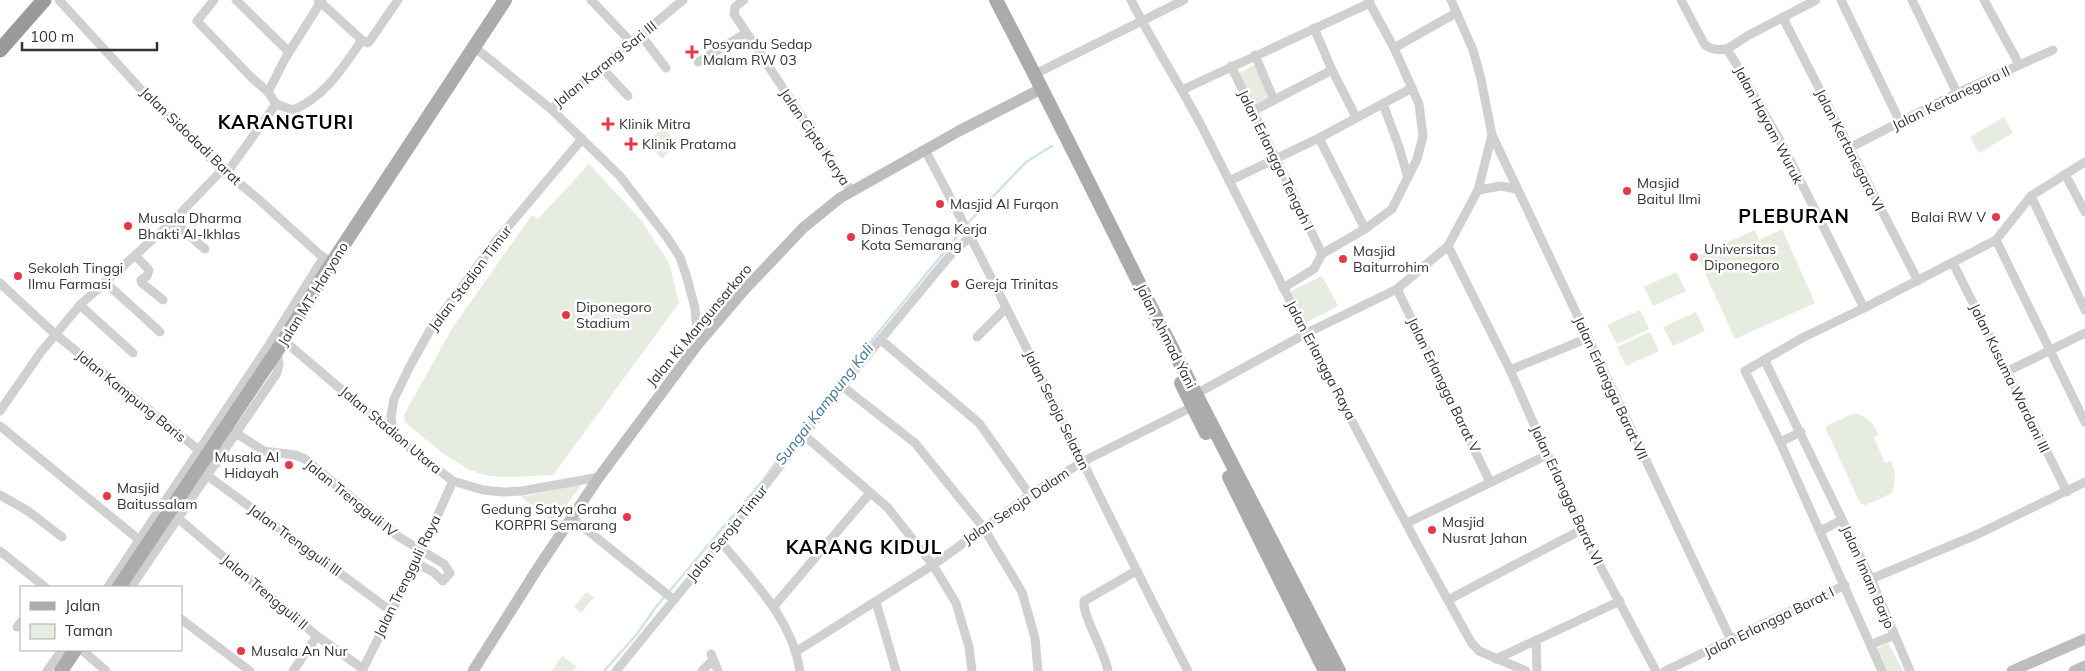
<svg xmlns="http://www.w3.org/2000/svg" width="2085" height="671" font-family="Mulish,sans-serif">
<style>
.green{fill:#e6ecdf}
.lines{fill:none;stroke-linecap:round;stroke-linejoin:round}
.stream{stroke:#cfe2ee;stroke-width:2.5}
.street{stroke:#d0d0d0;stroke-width:9}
.secondary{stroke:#bdbdbd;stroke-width:11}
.primary{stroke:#ababab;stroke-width:14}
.highway{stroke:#9a9a9a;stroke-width:15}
.poi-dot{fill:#e63946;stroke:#fff;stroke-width:2}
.labels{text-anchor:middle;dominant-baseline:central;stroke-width:5;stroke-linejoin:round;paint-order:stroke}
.poi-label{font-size:14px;fill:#333;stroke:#fff;text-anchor:start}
.street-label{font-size:14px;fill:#333;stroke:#fff}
.water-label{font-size:15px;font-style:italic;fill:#3f7597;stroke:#fff}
.district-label{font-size:19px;font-weight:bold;letter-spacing:1px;fill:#000;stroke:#fff}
</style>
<rect width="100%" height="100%" fill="#fff"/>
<!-- green -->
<g class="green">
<path d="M1254,65L1272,98L1256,107L1238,74Z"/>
<path d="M2004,117L2013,133L1979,153L1970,137Z"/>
<path d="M663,128L678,143L662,159L647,143Z"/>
<path d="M589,164L641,220L669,263L679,303L553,475C532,476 511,478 490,476C459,471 429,441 405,422L404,415L453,327L532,215L538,219Z"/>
<path d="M1782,229L1815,303L1735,339L1697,256L1755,230L1759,240Z"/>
<path d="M1676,272L1686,291L1653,306L1644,287Z"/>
<path d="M1322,276L1338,306L1305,323L1291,291Z"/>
<path d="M1640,310L1649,329L1617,344L1607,325Z"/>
<path d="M1696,312L1705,331L1673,346L1663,327Z"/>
<path d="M1650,332L1659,351L1626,366L1617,347Z"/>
<path d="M1855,413C1868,418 1873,422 1878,435L1874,438L1885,463L1891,461C1896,473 1896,480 1892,493L1866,505L1860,503L1826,429L1828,425Z"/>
<path d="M583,483L553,522L521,497Z"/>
<path d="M586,592L594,597L581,613L574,607Z"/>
<path d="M1888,643L1903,671H1887L1876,649Z"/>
<path d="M562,656L577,667L574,671H552Z"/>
</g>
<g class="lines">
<!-- stream -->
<g class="stream">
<path d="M967,224L1026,162L1052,146"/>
<path d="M837,385L881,329L964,228"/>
<path d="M604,671L637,634L656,607L764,479L786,448L808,423"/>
</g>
<!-- street -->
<g class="street">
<path d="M59,0L146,95L217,165L256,197L327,261"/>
<path d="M214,0L197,21L251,77L268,92L276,104"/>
<path d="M236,0L289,52"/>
<path d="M591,0L631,42"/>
<path d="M744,0L735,7L734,14L851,191"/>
<path d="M1131,0C1153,44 1180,85 1203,129C1290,301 1377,474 1471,642L1479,651L1526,671"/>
<path d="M1681,0L1705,45C1712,50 1718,50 1727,49L1735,62L1783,146L1864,308L1802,338L1745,371L1780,442L1882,671"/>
<path d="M1841,0L1900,122"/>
<path d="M1912,0L1957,93"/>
<path d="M1984,0L2019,64"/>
<path d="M1783,18L1918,281"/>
<path d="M1314,28L1332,70L1356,117"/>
<path d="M640,34L666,68"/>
<path d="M362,40L367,43L369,42L398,0"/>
<path d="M473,46L551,109L620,176L666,236L680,257L687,278L695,308L698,344"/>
<path d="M1394,48L1456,13"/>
<path d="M1727,49L1749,35L1816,0"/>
<path d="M1255,55L1274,100"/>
<path d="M698,62L746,33"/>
<path d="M1231,66L1322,254"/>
<path d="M601,67L628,96"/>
<path d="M1035,74L1184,0"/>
<path d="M1182,90L1370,3"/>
<path d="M268,92L286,57L322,0"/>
<path d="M276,104L293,110C324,98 344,66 362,40L318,0"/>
<path d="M1383,104L1399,147L1408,178"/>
<path d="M551,109L683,0"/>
<path d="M1253,111L1332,70"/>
<path d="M1492,135L1731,640"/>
<path d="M1319,138L1365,229"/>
<path d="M1849,148L1957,93L2053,50"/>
<path d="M925,150C1017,321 1098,499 1188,671"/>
<path d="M226,174L276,104"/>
<path d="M2065,174L2085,212"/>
<path d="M1229,181L1319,138L1412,88"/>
<path d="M1478,190L1501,186L1516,189"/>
<path d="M2031,196L2085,310"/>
<path d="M173,221L205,249"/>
<path d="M1996,240L2085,422"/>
<path d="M1448,246L1510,370L1581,530L1656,671"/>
<path d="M135,255L149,270L147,276L141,280L142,283L163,300"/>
<path d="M1953,263L2067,492"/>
<path d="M105,282L160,332"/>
<path d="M0,283L55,334L216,464"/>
<path d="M1283,288L1314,269L1322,254L1365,229L1392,209L1417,159L1423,136L1419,104L1394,48L1368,0"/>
<path d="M1397,289L1490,482"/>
<path d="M80,305L133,353"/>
<path d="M1864,308L1996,240L2031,196L2085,162"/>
<path d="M977,337L1006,308"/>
<path d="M281,338L412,450L453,481L483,490L503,492L522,491L599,477"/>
<path d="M881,340L979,423L1030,495"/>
<path d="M1765,361L1871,579L1910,671"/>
<path d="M1510,370L1588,338"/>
<path d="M2008,371L2085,333"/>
<path d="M842,386L915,443L983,527L1022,592L1035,638L1038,671"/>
<path d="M1196,394L1307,333L1397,289L1448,246L1478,190L1492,135L1481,79L1473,50L1451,0"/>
<path d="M0,411L41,352L80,305L173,221L222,170"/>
<path d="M0,426L143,543"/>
<path d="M225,426L264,451L295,455L305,459L399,537L444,564L450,573L443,581L433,572L416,563"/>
<path d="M393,434L391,416L394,399L409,368L430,330L496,241L582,139"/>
<path d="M805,436L888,508L933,565L956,603L969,647L972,671"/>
<path d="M1780,442L1801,432"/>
<path d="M204,473L391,611"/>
<path d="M0,495L28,511L62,537"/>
<path d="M173,514L317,636L363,669"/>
<path d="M572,518L673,599"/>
<path d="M1407,523L1547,455"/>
<path d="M1820,531L1842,520"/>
<path d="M721,542C753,581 792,619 800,671"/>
<path d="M0,551L45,587"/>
<path d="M1871,579L1976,535L2085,482"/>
<path d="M108,587L269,345L324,257"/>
<path d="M131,587L277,373L279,364L277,351"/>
<path d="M1448,600L1581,530"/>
<path d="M876,602L896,671"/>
<path d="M774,606L870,493"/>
<path d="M181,619L250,671"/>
<path d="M17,627L21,622"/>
<path d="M1536,640L1537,671"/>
<path d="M1872,644L1895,635"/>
<path d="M82,650L106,671"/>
<path d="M797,651L933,565L1030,495L1082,462L1192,407"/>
<path d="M711,654L718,671"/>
<path d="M1496,659L1620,601"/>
<path d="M47,671L62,650"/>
<path d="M293,671L317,636"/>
<path d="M362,671L416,563L453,481"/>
<path d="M616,671L721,542L842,386L953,252L971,236"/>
<path d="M702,671L713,660"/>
<path d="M1108,671C1105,651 1082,616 1084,601L1136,571"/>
<path d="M1665,671L1845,585"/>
</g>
<!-- secondary -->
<g class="secondary">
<path d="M473,671L536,571L599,477L698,344L746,288L787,245L803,228L840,198L959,131L1037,91"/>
<path d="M2012,671L2085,639"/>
<path d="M2074,671L2085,666"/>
</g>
<!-- primary -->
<g class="primary">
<path d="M996,0C1050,103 1101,207 1153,311C1214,431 1278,551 1339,671"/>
<path d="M1181,383L1206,433"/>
<path d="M1229,477L1325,671"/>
<path d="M119,587L284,340L331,264L505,0"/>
<path d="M61,671L75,650"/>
</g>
<!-- highway -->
<path class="highway" d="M0,50L44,0"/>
</g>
<!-- markers -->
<g class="poi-dot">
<path d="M689.5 44.5h5v5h5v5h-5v5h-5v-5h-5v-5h5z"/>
<path d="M605.5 116.5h5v5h5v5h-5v5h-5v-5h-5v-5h5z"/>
<path d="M628.5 136.5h5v5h5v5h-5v5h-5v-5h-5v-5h5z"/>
<circle cx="1627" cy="191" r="5"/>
<circle cx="940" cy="204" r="5"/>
<circle cx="1996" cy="217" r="5"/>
<circle cx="128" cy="226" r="5"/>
<circle cx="851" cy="237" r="5"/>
<circle cx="1694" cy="257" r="5"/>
<circle cx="1343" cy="259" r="5"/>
<circle cx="18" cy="276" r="5"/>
<circle cx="955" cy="284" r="5"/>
<circle cx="566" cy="315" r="5"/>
<circle cx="289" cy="465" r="5"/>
<circle cx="107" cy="496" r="5"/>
<circle cx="627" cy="517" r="5"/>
<circle cx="1432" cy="530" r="5"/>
<circle cx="241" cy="651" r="5"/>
</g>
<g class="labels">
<!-- poi labels -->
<g class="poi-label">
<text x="703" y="44">Posyandu Sedap<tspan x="703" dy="16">Malam RW 03</tspan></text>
<text x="619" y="124">Klinik Mitra</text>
<text x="642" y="144">Klinik Pratama</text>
<text x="1637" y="183">Masjid<tspan x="1637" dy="16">Baitul Ilmi</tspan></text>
<text x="950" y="204">Masjid Al Furqon</text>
<text x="1986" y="217" text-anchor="end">Balai RW V</text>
<text x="138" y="218">Musala Dharma<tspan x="138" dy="16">Bhakti Al-Ikhlas</tspan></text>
<text x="861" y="229">Dinas Tenaga Kerja<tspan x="861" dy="16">Kota Semarang</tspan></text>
<text x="1704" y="249">Universitas<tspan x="1704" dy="16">Diponegoro</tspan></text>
<text x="1353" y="251">Masjid<tspan x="1353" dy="16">Baiturrohim</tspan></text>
<text x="28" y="268">Sekolah Tinggi<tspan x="28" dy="16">Ilmu Farmasi</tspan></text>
<text x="965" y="284">Gereja Trinitas</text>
<text x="576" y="307">Diponegoro<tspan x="576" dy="16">Stadium</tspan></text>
<text x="279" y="457" text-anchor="end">Musala Al<tspan x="279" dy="16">Hidayah</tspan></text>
<text x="117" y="488">Masjid<tspan x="117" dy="16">Baitussalam</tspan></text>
<text x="617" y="509" text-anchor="end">Gedung Satya Graha<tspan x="617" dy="16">KORPRI Semarang</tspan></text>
<text x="1442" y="522">Masjid<tspan x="1442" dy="16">Nusrat Jahan</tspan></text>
<text x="251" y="651">Musala An Nur</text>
</g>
<!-- street labels -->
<g class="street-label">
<text transform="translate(605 64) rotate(-39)">Jalan Karang Sari III</text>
<text transform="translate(1951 98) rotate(-26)">Jalan Kertanegara II</text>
<text transform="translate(1769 125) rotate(62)">Jalan Hayam Wuruk</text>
<text transform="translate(191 136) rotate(44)">Jalan Sidodadi Barat</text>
<text transform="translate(815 137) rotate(56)">Jalan Cipta Karya</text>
<text transform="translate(1850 150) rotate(63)">Jalan Kertanegara VI</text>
<text transform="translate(1276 160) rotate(64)">Jalan Erlangga Tengah I</text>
<text transform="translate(470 278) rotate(-53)">Jalan Stadion Timur</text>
<text transform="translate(313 294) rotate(-58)">Jalan MT. Haryono</text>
<text transform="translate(699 325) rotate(-50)">Jalan Ki Mangunsarkoro</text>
<text transform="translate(1166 336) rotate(63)">Jalan Ahmad Yani</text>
<text transform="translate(1321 360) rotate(62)">Jalan Erlangga Raya</text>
<text transform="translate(2010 378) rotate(64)">Jalan Kusuma Wardani III</text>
<text transform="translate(1444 385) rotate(64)">Jalan Erlangga Barat V</text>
<text transform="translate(1611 388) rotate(65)">Jalan Erlangga Barat VII</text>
<text transform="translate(131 396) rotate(39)">Jalan Kampung Baris</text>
<text transform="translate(1057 410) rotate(64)">Jalan Seroja Selatan</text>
<text transform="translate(391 430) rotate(40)">Jalan Stadion Utara</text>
<text transform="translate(1567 495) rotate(65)">Jalan Erlangga Barat VI</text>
<text transform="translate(351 498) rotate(39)">Jalan Trengguli IV</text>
<text transform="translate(1016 506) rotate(-34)">Jalan Seroja Dalam</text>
<text transform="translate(727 533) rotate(-51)">Jalan Seroja Timur</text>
<text transform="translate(295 540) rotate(36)">Jalan Trengguli III</text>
<text transform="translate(407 576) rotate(-64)">Jalan Trengguli Raya</text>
<text transform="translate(1868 577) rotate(66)">Jalan Imam Barjo</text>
<text transform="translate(265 592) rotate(40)">Jalan Trengguli II</text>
<text transform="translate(1769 622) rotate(-26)">Jalan Erlangga Barat I</text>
</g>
<!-- water labels -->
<g class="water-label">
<text transform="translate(824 404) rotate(-52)">Sungai Kampung Kali</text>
</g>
<!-- district labels -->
<g class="district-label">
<text x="286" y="122">KARANGTURI</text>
<text x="1794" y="216">PLEBURAN</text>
<text x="864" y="547">KARANG KIDUL</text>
</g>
</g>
<!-- legend -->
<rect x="20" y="586" width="162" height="65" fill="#ffffff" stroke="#adadad"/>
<rect x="30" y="602" width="25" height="8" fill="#ababab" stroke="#adadad"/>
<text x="65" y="611" font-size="15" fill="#333333">Jalan</text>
<rect x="30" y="624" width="25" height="15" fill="#e6ecdf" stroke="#adadad"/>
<text x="65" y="636" font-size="15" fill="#333333">Taman</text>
<!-- scale -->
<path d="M22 42v8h135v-8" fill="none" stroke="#333333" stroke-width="2.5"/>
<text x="30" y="42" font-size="15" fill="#333333" stroke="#ffffff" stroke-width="4" paint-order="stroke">100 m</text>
</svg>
